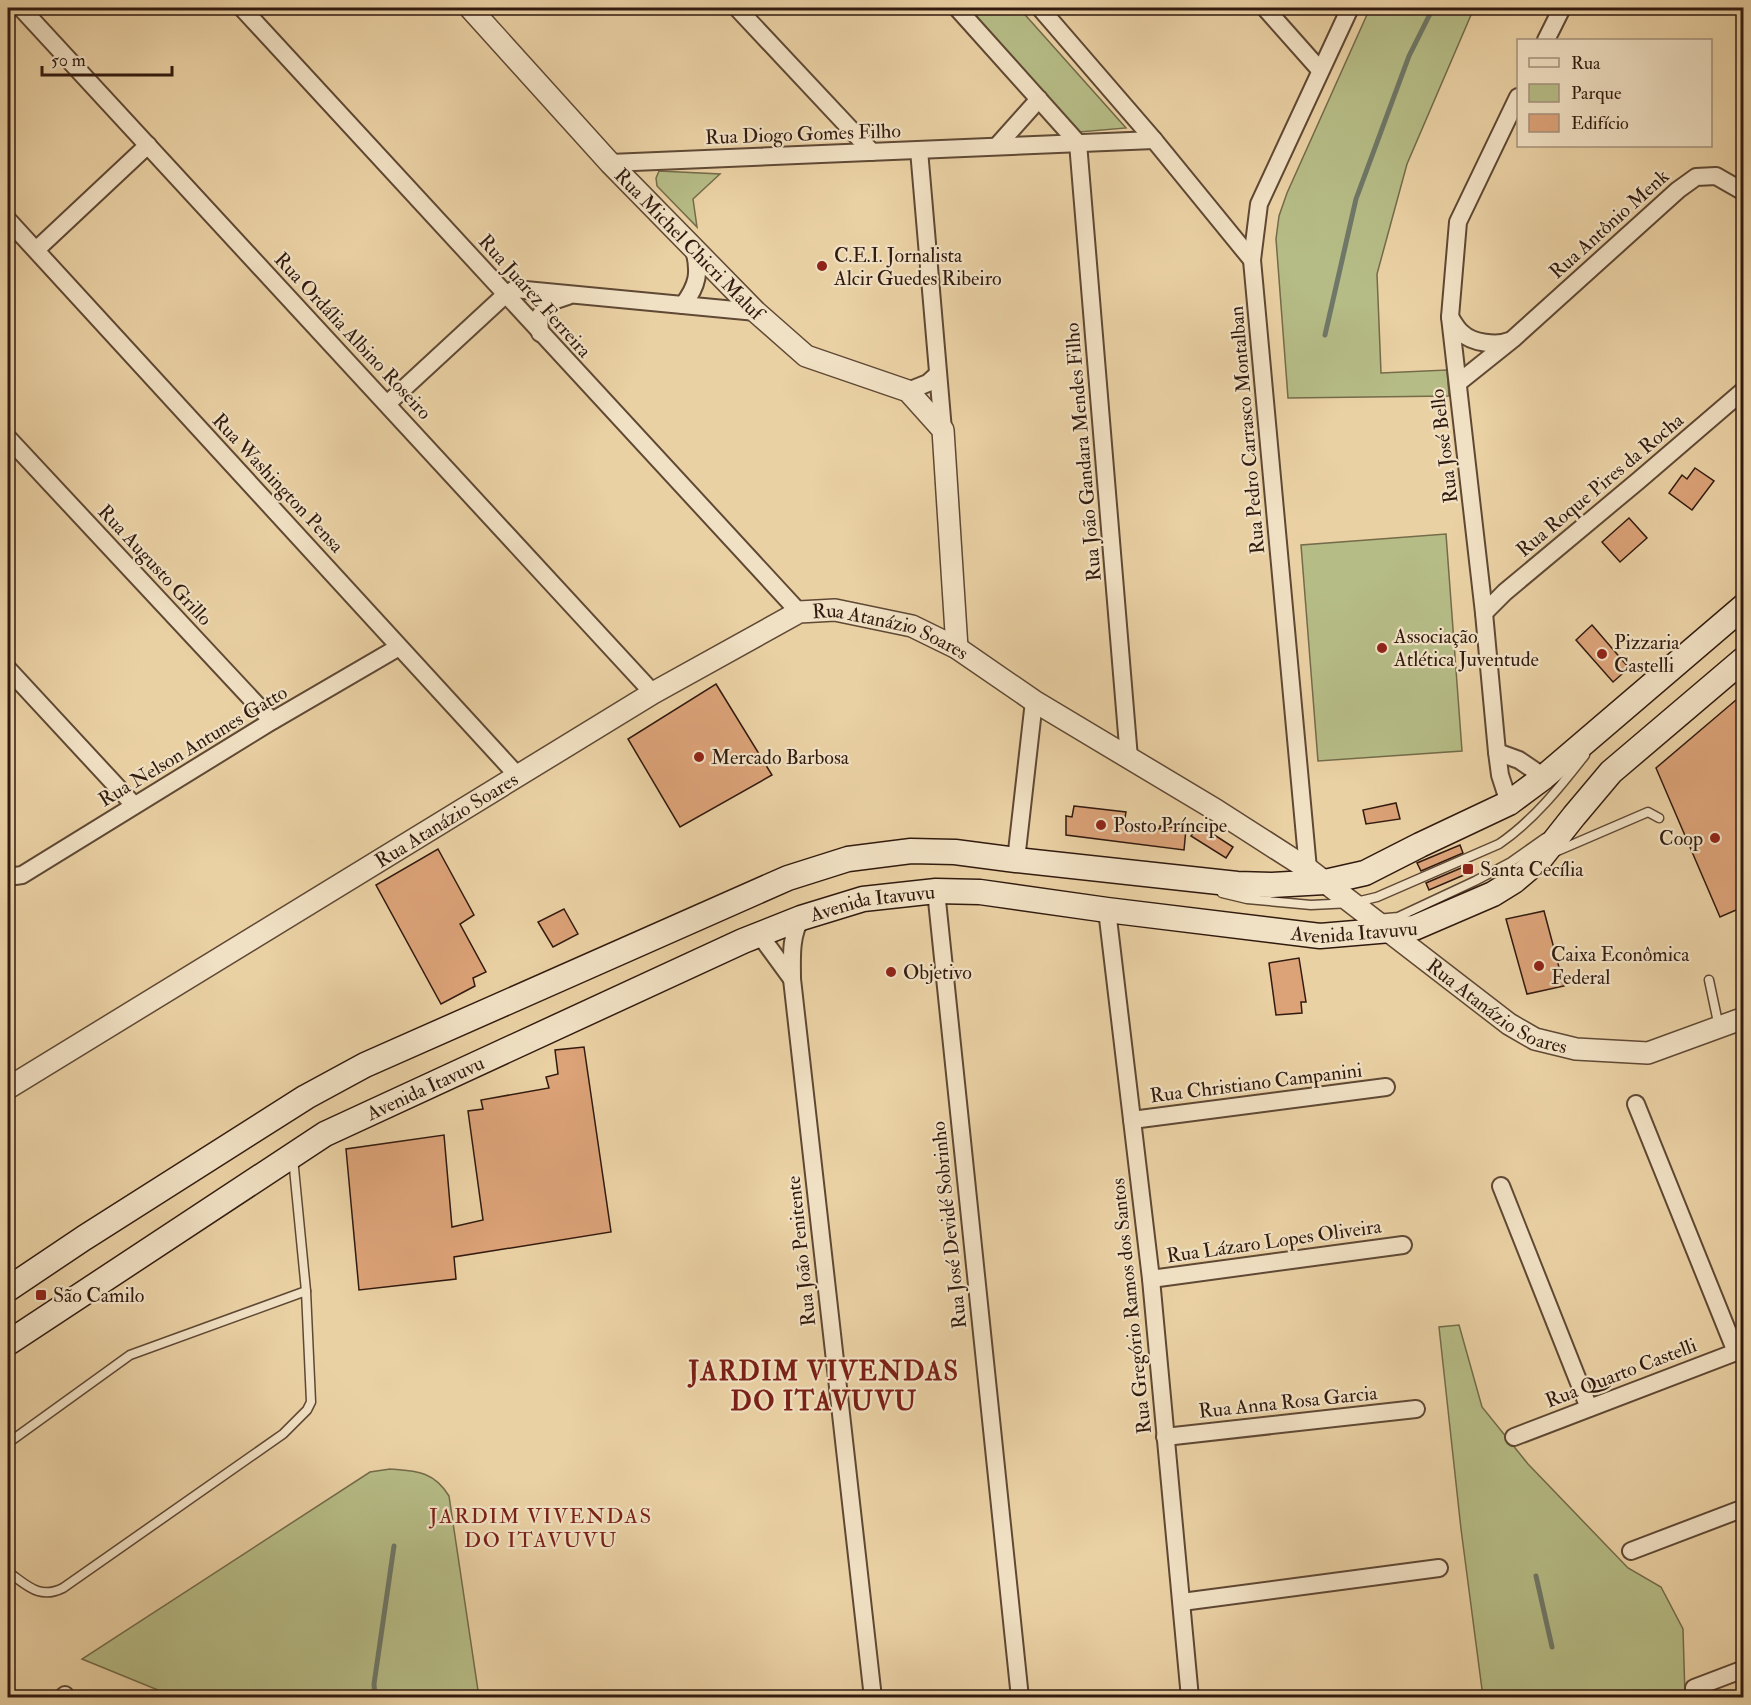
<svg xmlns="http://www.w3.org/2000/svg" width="1751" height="1705" font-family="'IM FELL Double Pica',serif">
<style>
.green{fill:#b6bc86;stroke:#746b4a;stroke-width:1.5}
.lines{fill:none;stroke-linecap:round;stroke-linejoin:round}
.stream{stroke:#6f7868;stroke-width:5}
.building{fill:#dca278;stroke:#311a0f;stroke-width:1.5}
.service-casing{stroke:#5f4834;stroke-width:11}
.minor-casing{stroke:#5f4834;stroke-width:20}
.tertiary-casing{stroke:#5f4834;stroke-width:24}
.secondary-casing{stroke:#311a0f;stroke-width:27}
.path{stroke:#311a0f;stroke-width:3;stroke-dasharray:4.5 3;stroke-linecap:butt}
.service{stroke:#f1e1c4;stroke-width:8}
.minor{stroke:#f1e1c4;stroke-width:16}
.tertiary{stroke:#f1e1c4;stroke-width:21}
.secondary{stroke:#f1e1c4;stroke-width:24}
.poi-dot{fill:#8f2418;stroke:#f1e1c4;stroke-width:2}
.labels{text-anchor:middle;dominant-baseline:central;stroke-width:4.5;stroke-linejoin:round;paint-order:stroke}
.street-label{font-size:20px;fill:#311a0f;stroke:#f1e1c4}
.poi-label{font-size:20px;fill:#311a0f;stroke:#f1e1c4;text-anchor:start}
.neighbourhood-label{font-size:21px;letter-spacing:1.5px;fill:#7a1f14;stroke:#f1e1c4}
.district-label{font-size:26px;font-weight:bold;letter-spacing:1.5px;fill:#7a1f14;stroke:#f1e1c4}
</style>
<rect width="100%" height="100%" fill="#ead1a4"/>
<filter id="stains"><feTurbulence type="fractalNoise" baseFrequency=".00333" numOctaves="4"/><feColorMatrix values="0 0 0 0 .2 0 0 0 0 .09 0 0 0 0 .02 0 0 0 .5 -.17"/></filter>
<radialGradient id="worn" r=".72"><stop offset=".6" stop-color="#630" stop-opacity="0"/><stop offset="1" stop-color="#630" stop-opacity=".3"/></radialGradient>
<!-- green -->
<g class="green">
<path d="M968,8H1019L1126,128L1079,132Z"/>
<path d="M1370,8H1474L1407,164L1377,274L1381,373L1447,370L1449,396L1288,398L1276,239L1279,216L1287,193Z"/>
<path d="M659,171L720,174L693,199L697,227L657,186L656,178Z"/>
<path d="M1446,534L1462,751L1318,761L1301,545Z"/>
<path d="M1459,1325L1482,1407L1528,1464L1628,1568L1661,1587L1683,1629L1685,1697H1483L1461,1529L1439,1327Z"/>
<path d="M390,1469C416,1471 434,1471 449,1496L479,1697H175L82,1659L370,1472Z"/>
</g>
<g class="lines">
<!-- stream -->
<g class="stream">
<path d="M1325,335L1356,199L1409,56L1433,8"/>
<path d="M1536,1576L1552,1647"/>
<path d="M375,1698L374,1684L394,1546"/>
</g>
</g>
<!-- building -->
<g class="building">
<path d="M1695,468L1714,481L1692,510L1669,493L1682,475L1687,479Z"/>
<path d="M1629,518L1647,538L1620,562L1602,542Z"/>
<path d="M1592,625L1629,668L1613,682L1576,640Z"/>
<path d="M716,684L772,775L680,827L628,739Z"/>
<path d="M1743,694V907L1720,917L1656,768Z"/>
<path d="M1396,803L1400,819L1366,824L1363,810Z"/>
<path d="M1074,806L1126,812L1124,824L1160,829V826L1186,829L1184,850L1066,835V816L1072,817Z"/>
<path d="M1199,825L1233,847L1226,858L1191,836Z"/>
<path d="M1460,845L1463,853L1421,871L1417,863Z"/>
<path d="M438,849L474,915L460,924L486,972L473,978L475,986L441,1004L376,885Z"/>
<path d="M1468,865L1471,872L1429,890L1426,883Z"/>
<path d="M564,909L578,934L553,947L538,922Z"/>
<path d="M1544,911L1564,986L1527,994L1506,919Z"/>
<path d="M1299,958L1306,1002H1301L1302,1013L1276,1015L1269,963Z"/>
<path d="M584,1047L611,1232L454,1257L456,1279L359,1290L346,1149L444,1135L452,1227L483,1220L468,1111L483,1109L481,1100L549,1088L546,1077L558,1074L555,1050Z"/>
</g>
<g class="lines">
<!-- service casing -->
<g class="service-casing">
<g id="service">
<path d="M1555,852L1648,812L1659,818"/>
<path d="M1222,893L1247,899L1311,905L1352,903L1377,897L1499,844C1533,821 1560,787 1585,755"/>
<path d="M1377,919L1398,917L1475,881L1511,862L1545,838"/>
<path d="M1709,980L1719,1027"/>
<path d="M8,1443L130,1355L306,1291"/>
<path d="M8,1572C27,1585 39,1600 63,1588L283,1434L307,1410L311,1402L306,1291L293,1158"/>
</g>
</g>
<!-- minor casing -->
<g class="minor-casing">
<g id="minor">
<path d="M21,8L653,693"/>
<path d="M242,8L799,612"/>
<path d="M737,8L872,152"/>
<path d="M957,8L1078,143L1129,758"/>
<path d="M1040,8L1154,140L1252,260"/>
<path d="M1265,8L1320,70"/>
<path d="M1546,40L1562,8"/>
<path d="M997,146L1039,99"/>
<path d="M919,150L943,430"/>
<path d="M610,163L1154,140"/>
<path d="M8,220L517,775"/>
<path d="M36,250L148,145"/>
<path d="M683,305C698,285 700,273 694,249"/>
<path d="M1450,317C1454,323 1457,329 1462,333C1472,343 1497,346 1509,341"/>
<path d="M540,333L539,317L550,302L568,296"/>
<path d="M1458,383L1513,339L1678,190L1696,177L1716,176L1744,192"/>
<path d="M908,391L928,383L938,374"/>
<path d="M387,404L506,294L515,289L756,312"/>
<path d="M8,438L272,721"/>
<path d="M1484,613L1505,592L1638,481L1744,390"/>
<path d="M8,669L134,805"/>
<path d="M1497,752L1519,760L1544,777"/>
<path d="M1509,803L1500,775L1497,752L1484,613L1450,317L1458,222L1518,97"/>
<path d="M1016,860L1034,701"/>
<path d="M1308,869L1252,260L1259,204L1350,8"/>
<path d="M8,877L22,875L272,721L399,647"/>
<path d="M936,891L1020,1698"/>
<path d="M1107,910L1151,1279L1190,1698"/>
<path d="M801,918C790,937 792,958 792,979L873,1698"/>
<path d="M759,934L792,979"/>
<path d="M1636,1104L1736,1352"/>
<path d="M1132,1120L1386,1087"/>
<path d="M1501,1186L1589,1408"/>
<path d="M1151,1279L1403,1245"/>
<path d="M1165,1437L1416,1409"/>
<path d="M1514,1437L1744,1349"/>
<path d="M1631,1551L1744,1508"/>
<path d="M1182,1602L1439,1568"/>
<path d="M1694,1688L1744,1669"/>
<path d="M62,1698L65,1695"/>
</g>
</g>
<!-- tertiary casing -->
<g class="tertiary-casing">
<g id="tertiary">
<path id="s1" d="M470,8L610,163L756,312L806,356L908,391L943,430L957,648"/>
<path id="s2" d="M8,1088L653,693L799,612L835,610L912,626L957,648L1034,701L1216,810L1308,869L1509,1024L1535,1039L1576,1049L1648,1053L1744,1018"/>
</g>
</g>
<!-- secondary casing -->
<g class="secondary-casing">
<g id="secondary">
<path d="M8,1289L84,1238L306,1097L365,1065L788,878L848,859L911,851L955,852L1016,860L1237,884L1272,885L1325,882L1365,873L1420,845L1509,803L1544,777L1744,606"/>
<path id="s3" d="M8,1343L325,1134L743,941L801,918L863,899L936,891L980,892L1107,910L1320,936L1414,928L1493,894L1514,881L1540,859L1574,816L1611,772L1744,659"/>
</g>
</g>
<!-- path -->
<path class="path" d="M1656,1698L1677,1692"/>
<!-- service -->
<use href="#service" class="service"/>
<!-- minor -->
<use href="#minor" class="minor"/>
<!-- tertiary -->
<use href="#tertiary" class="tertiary"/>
<!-- secondary -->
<use href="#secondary" class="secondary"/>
</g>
<!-- markers -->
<g class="poi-dot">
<circle cx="822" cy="266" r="6"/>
<circle cx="1382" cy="648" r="6"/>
<circle cx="1602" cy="654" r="6"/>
<circle cx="699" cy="757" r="6"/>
<circle cx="1101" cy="825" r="6"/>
<circle cx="1715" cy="838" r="6"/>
<rect x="1462" y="863" width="12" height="12" rx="3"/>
<circle cx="1539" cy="966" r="6"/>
<circle cx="891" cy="972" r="6"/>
<rect x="35" y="1289" width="12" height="12" rx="3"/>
</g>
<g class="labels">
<!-- street labels -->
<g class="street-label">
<text transform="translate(803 134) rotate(-2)">Rua Diogo Gomes Filho</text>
<text transform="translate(1609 224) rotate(-42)">Rua Antônio Menk</text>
<text stroke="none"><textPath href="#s1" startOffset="322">Rua Michel Chicri Maluf</textPath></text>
<text transform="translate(535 296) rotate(48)">Rua Juarez Ferreira</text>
<text transform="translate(353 336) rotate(47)">Rua Ordália Albino Roseiro</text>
<text transform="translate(1247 430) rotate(-95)">Rua Pedro Carrasco Montalban</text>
<text transform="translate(1444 446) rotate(-97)">Rua José Bello</text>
<text transform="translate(1083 452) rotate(-95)">Rua João Gandara Mendes Filho</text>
<text transform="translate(278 483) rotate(47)">Rua Washington Pensa</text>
<text transform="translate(1600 485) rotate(-40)">Rua Roque Pires da Rocha</text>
<text transform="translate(155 565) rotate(47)">Rua Augusto Grillo</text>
<text stroke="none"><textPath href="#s2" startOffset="1018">Rua Atanázio Soares</textPath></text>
<text transform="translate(193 746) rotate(-31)">Rua Nelson Antunes Gatto</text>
<text stroke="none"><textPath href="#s2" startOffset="514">Rua Atanázio Soares</textPath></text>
<text stroke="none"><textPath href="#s3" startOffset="976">Avenida Itavuvu</textPath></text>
<text stroke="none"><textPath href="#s3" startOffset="1462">Avenida Itavuvu</textPath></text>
<text stroke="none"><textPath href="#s2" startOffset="1738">Rua Atanázio Soares</textPath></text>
<text transform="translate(1256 1083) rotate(-7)">Rua Christiano Campanini</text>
<text stroke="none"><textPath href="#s3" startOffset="490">Avenida Itavuvu</textPath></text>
<text transform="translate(949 1225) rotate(-96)">Rua José Devidé Sobrinho</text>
<text transform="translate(1274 1241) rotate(-8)">Rua Lázaro Lopes Oliveira</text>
<text transform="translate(801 1251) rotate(-96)">Rua João Penitente</text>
<text transform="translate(1131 1306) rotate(-96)">Rua Gregório Ramos dos Santos</text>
<text transform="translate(1621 1373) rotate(-21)">Rua Quarto Castelli</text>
<text transform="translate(1288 1402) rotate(-6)">Rua Anna Rosa Garcia</text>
</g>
<!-- poi labels -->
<g class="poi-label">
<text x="834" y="255">C.E.I. Jornalista<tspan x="834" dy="23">Alcir Guedes Ribeiro</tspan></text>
<text x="1394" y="636">Associação<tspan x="1394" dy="23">Atlética Juventude</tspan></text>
<text x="1614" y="642">Pizzaria<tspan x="1614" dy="23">Castelli</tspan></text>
<text x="711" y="757">Mercado Barbosa</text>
<text x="1113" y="825">Posto Príncipe</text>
<text x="1703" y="838" text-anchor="end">Coop</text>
<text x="1480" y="869">Santa Cecília</text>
<text x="1551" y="954">Caixa Econômica<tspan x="1551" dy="23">Federal</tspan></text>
<text x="903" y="972">Objetivo</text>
<text x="53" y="1295">São Camilo</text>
</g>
<!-- neighbourhood labels -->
<g class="neighbourhood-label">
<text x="541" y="1516">JARDIM VIVENDAS<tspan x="541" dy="24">DO ITAVUVU</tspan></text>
</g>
<!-- district labels -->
<g class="district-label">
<text x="824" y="1372">JARDIM VIVENDAS<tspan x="824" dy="30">DO ITAVUVU</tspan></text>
</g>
</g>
<!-- margin -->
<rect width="1751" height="1705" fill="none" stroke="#ead1a4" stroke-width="30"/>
<rect x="9" y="9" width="1733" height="1687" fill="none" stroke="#311a0f" stroke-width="3"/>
<rect x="15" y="15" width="1721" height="1675" fill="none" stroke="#311a0f" stroke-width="1.5"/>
<!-- legend -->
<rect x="1517" y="39" width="195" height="108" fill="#f1e1c4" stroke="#a4917c" stroke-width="1.5"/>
<rect x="1529" y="58" width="30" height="9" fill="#f1e1c4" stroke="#a4917c" stroke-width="1.5"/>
<text x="1571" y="69" font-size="18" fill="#311a0f">Rua</text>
<rect x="1529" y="84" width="30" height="18" fill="#b6bc86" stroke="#a4917c" stroke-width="1.5"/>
<text x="1571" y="99" font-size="18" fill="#311a0f">Parque</text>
<rect x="1529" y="114" width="30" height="18" fill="#dca278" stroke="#a4917c" stroke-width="1.5"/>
<text x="1571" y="129" font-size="18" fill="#311a0f">Edifício</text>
<!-- scale -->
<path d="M42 66v9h130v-9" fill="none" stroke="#311a0f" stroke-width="3"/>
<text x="51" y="66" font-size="18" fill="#311a0f" stroke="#f1e1c4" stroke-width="4.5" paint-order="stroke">50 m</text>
<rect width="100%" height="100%" filter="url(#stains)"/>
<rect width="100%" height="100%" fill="url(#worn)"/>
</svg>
